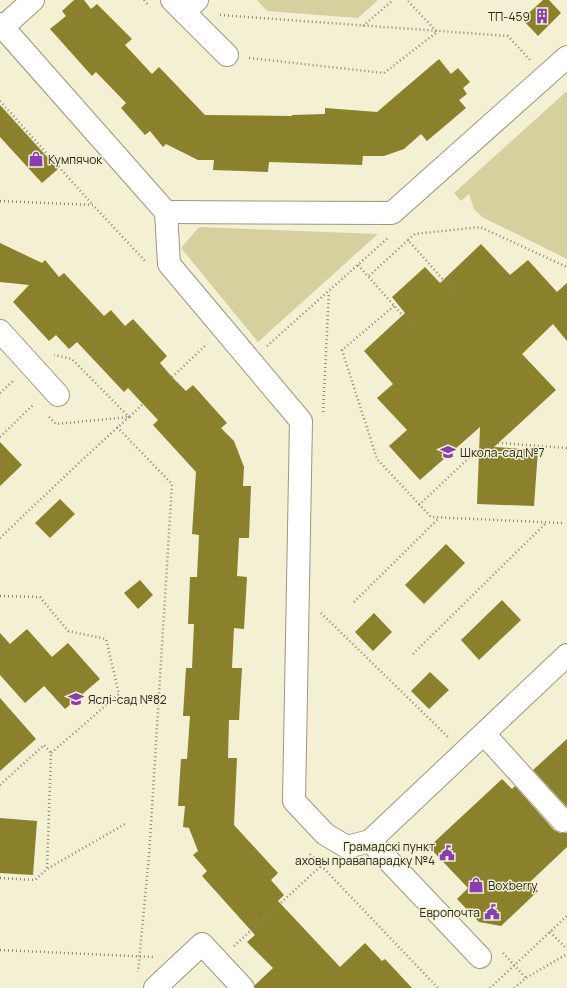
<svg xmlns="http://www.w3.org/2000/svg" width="567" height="988" font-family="Manrope,sans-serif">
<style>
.green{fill:#d6d09f}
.building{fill:#8b802c}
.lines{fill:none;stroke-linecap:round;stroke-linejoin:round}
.minor-casing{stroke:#9b987c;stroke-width:24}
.path{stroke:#8a8875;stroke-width:2.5;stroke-dasharray:1 3;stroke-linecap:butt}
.minor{stroke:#fff;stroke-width:22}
.labels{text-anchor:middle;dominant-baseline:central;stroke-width:3;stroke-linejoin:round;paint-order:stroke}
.poi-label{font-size:12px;fill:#27261b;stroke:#f3f0d3;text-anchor:start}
</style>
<rect width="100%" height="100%" fill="#f3f0d3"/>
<!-- green -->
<g class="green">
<path d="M257,0H378L358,18L267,11Z"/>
<path d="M567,91V259L482,217L474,209L469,194L461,201L454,193Z"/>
<path d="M199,227L378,234L258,342L181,248Z"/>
</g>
<!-- building -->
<g class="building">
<path d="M74,0H84L91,9L97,4L132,39L125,45L152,74L159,67L205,115L292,116V115L325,114V108L377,112L439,59L451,74L458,68L470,82L463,88L467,94L459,100L466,108L427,141L421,134L404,149L384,156H363L362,165L269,162L268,172L213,170L214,160H198L166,144L163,147L150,131L145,135L121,108L126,103L96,72L92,76L50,29L66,16L62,11Z"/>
<path d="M543,0H549L561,13L538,36L522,19Z"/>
<path d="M0,105L58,169L42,183L0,137Z"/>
<path d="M0,243L42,263L45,260L59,277L64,273L104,316L111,310L125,326L133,319L167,356L160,363L172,377L186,391L193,385L227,423L221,428L234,441L244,467L243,486H251L249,538H239L237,576L247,577L244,629L234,628L232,668H242L239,720H229L228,758H237L234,825L278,873L271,880L284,895L278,901L340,967L365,943L382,961L385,959L412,988H255V985L273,968L247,942L255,935L202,876L207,871L193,855L198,851L189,828L183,827L185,806H178L181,759H187L190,716H183L186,668H192L194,624H188L190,577H197L199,535L192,534L196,472L153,425L158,420L128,388L124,392L77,342L69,349L56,335L49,341L13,302L29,285L0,282Z"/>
<path d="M481,244L510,275L528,260L557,292L567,283V341L553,324L522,354L556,390L494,447L538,450L534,506L477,504L480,427L420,480L389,446L407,430L377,398L393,384L364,351L405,313L392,297L425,267L440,283Z"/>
<path d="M0,442L22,465L0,486Z"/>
<path d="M60,499L75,514L50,538L35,523Z"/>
<path d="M446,544L465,563L424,604L405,585Z"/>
<path d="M140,580L153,595L138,609L124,593Z"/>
<path d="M502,600L521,620L479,660L461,640Z"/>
<path d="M374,613L392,632L373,651L355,632Z"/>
<path d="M27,629L52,657L68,643L100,679L65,709L44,686L25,703L0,675V633L10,644Z"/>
<path d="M430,672L449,690L429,709L411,691Z"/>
<path d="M0,698L36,739L0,771Z"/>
<path d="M567,739V807L533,770Z"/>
<path d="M502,779L512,789L515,786L554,830L560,833H567V847L530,882L538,891L501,926L479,922L457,899L468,888L429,847Z"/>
<path d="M0,818L37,821L33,875L0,873Z"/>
</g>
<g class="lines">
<!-- minor casing -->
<g class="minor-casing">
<g id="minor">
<path d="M172,0L184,12L197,0"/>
<path d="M184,12L227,55"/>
<path d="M0,24L166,212L169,264L301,421L294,801L325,834L347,847L370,841L567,655"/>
<path d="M3,27L33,0"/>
<path d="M166,212L392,213L567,57"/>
<path d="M0,331L58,395"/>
<path d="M484,734L563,821"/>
<path d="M370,841L480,957"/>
<path d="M155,988L202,944L243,988"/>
</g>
</g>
<!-- path -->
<g class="path">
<path d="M144,0L148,5"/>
<path d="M220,15L508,36L530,60"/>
<path d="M363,26L393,0"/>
<path d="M249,58L384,73L437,32L407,0"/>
<path d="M0,101L92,204"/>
<path d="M0,201L93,205L145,261"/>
<path d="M408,240L415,234L480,227L567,267"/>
<path d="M358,265L413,327"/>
<path d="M369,276L408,240L455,293"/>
<path d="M394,306L342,350L377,459L431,517L562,523"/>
<path d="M267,346L389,237"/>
<path d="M172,377L207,344"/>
<path d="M0,393L14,380"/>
<path d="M323,412L329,292"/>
<path d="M49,417L56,424L129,417L143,404"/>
<path d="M117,427L172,484L149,856L138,972"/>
<path d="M0,437L34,404"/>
<path d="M486,442L567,448"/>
<path d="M419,505L475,452"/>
<path d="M0,538L81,461L129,417L72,359L54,355"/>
<path d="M0,596L40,597L68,631L106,639L119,694L51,753"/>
<path d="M354,602L439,518"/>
<path d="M321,613L448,737"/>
<path d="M413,654L546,523"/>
<path d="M0,785L44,745L51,753L47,869"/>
<path d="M310,854L438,988"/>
<path d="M0,878L35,880L47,869L125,824"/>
<path d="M550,932L567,949"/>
<path d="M234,946L321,866L324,860"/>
<path d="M0,950L154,957"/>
<path d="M503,953L526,978"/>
<path d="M490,988L567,916"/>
<path d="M514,988L526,978L567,954"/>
</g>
<!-- minor -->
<use href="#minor" class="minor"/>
</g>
<!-- icons -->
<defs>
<g id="building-bare" transform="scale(1.2)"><path d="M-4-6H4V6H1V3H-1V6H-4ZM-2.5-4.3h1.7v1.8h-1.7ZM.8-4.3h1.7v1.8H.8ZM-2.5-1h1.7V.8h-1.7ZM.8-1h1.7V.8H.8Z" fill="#883eaf" stroke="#f3f0d3" stroke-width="2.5" paint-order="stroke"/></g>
<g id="shop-bare" transform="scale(1.2)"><path d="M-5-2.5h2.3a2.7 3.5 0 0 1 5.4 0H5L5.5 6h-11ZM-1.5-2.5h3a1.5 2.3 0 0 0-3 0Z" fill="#883eaf" stroke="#f3f0d3" stroke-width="2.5" paint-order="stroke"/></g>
<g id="school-bare" transform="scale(1.2)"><path d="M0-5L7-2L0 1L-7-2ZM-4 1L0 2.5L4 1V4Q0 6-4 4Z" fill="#883eaf" stroke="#f3f0d3" stroke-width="2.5" paint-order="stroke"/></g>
<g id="civic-bare" transform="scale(1.2)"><path d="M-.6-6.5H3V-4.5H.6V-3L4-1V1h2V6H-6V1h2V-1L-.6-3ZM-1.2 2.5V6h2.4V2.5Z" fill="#883eaf" stroke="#f3f0d3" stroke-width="2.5" paint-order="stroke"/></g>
</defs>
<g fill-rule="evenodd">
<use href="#building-bare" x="542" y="16"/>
<use href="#shop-bare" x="36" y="159"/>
<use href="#school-bare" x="448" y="452"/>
<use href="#school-bare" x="76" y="699"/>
<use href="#civic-bare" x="447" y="853"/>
<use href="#shop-bare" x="476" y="885"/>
<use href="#civic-bare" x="492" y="912"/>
</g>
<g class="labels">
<!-- poi labels -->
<g class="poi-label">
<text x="530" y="16" text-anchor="end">ТП-459</text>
<text x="48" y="159">Кумпячок</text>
<text x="460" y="452">Школа-сад №7</text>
<text x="88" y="699">Яслі-сад №82</text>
<text x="435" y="846" text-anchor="end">Грамадскі пункт<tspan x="435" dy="14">аховы правапарадку №4</tspan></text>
<text x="488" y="885">Boxberry</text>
<text x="480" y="912" text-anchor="end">Европочта</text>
</g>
</g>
</svg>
